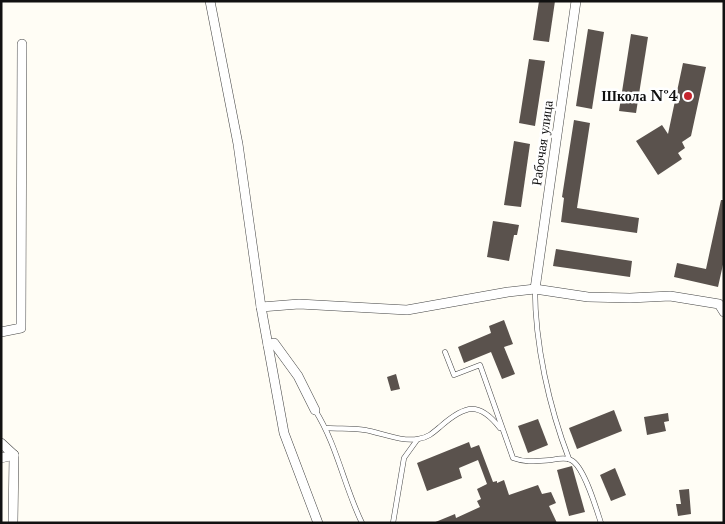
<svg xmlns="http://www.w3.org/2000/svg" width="725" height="524" font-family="'Libre Baskerville',serif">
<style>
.building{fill:#5a524d}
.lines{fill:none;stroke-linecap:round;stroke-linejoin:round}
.service-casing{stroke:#444;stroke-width:5.5}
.minor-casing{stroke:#444;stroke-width:10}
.service{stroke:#fff;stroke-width:4.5}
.minor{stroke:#fff;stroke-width:9}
.poi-dot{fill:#c4262e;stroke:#fff;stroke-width:2}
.labels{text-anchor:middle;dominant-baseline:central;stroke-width:5;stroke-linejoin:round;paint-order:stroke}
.poi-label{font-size:14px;font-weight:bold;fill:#111;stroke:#fff;text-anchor:end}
.street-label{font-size:14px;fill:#111;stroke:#fff}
</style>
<rect width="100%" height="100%" fill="#fffdf5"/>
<!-- building -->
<g class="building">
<path d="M539,1H555L549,42L533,40Z"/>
<path d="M588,29L604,32L592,109L576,106Z"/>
<path d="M631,34L648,37L636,113L619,111Z"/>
<path d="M529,59L545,61L535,126L519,123Z"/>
<path d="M683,63L706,67L691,136L682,142L685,148L678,153L682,159L658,175L636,141L662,125L668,134Z"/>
<path d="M574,120L590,123L577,208L639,218L637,233L561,222L564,198L562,197Z"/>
<path d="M514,141L530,144L521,207L504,205Z"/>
<path d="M721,200H724V260L718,287L674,277L677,263L706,269Z"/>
<path d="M493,221L519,225L517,235H514L509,261L487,257Z"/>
<path d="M556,249L632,261L630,277L553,266Z"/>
<path d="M504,320L513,344L504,347L515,374L502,379L491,352L464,363L458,347L491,333L489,326Z"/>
<path d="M396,374L400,389L391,391L387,377Z"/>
<path d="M614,410L622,431L577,449L569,428Z"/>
<path d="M668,413L669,421L664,422L666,431L647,435L644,417Z"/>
<path d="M538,419L548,445L528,453L518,426Z"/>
<path d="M469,442L471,448L479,445L493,482L497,481V483L504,480L509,495L538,485L542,494L551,492L556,503L549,506L557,523H433L455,514L456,518L480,507L477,501L481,499L477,489L487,484L478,460L459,468L462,478L427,491L417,463Z"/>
<path d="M572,466L585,512L569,516L557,470Z"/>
<path d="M615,468L626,495L611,501L600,475Z"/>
<path d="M689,489L691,514L678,516L676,504H681L679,490Z"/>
</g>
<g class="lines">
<!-- service casing -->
<g class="service-casing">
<g id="service">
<path d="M535,289C535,344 549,407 569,459"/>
<path d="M445,352L454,375L480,365L513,458C526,463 537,461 551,460C557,459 565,457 571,460C584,466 596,508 601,523"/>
<path d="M315,410C337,445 344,486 362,523"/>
<path d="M327,428C339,429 353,428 365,430C382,433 401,442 418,439C428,438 434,432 441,426C465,405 479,401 500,428"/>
<path d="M393,523L404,458L417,440"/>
</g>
</g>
<!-- minor casing -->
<g class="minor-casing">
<g id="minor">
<path d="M210,1L238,144L261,307L284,433L318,523"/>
<path d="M535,289L576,1"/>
<path d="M261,307L299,304L407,310L508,292L535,289L588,297L630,298L670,296L719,304L724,312"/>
<path d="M1,332L21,328L22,44"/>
<path d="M268,345L274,343L298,376L315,410"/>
<path d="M1,443L14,455L13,523"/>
<path d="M1,458L14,455"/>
</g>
</g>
<!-- service -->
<use href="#service" class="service"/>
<!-- minor -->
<use href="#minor" class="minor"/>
</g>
<!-- markers -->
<circle class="poi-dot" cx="688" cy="96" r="5"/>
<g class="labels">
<!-- poi labels -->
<g class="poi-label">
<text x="678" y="96">Школа №4</text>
</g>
<!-- street labels -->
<g class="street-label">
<text transform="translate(542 143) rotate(-82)">Рабочая улица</text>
</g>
</g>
<!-- border -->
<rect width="725" height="524" fill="none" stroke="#111111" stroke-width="5"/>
</svg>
